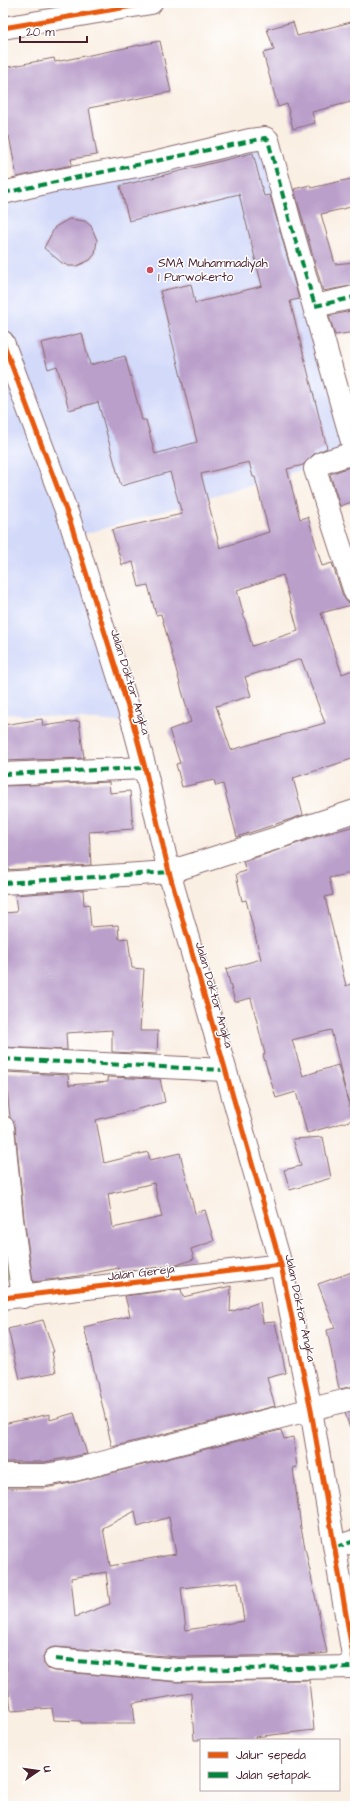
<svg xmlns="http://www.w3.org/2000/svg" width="358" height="1809" font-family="'Architects Daughter',sans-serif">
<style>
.built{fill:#d2d9f9}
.green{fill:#9ccb79;stroke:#737552}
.building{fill:#ba9fca;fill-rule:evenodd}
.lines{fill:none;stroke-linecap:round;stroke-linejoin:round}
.minor-casing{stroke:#88686b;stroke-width:24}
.major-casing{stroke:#88686b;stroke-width:24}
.minor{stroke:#fff;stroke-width:22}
.major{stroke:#fff;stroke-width:22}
.quiet{stroke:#00873e;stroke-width:4;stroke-dasharray:8 4;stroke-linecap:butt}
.cycleway-casing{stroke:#fff;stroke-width:8}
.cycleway{stroke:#e8590c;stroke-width:5}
.poi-dot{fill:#d1495b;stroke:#fff;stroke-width:1.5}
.labels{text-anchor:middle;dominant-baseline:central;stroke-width:3;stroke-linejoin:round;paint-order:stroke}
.poi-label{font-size:12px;fill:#4a1f2b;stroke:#fff;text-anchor:start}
.street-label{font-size:12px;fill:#4a1f2b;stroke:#fff}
</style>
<rect width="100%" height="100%" fill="#fff"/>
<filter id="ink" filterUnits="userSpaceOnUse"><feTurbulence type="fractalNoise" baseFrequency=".025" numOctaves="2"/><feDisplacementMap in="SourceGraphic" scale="8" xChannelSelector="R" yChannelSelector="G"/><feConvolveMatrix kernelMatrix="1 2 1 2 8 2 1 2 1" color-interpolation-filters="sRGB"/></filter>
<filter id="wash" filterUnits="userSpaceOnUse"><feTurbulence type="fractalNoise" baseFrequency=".012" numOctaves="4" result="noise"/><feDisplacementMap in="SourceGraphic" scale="16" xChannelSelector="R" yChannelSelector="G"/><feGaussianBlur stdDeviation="0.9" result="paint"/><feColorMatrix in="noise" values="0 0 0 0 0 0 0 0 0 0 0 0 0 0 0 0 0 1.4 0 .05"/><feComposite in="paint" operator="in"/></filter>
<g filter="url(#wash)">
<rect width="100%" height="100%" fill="#faefe3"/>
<!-- built -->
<path class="built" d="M261,144L349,453L282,476L75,537L133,723L3,713V196Z"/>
<!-- green -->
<path class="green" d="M3,1174L10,1275L3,1281Z"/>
<g id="blocks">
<!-- building -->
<g class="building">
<path d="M355,21V101L312,112L315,123L293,129L287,104L278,107L263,53L274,50L267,29L293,22L297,36Z"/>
<path d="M160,41L171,92L89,108L97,155L71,159L72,165L17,177L9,136L3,137V68L54,58L55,62Z"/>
<path d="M253,153L264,196L270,195L299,299L290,301L327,448L314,454L303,465L287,469L300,519L308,517L322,566L332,563L343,596L347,602L355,604L321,613L342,674L355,669V758L293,778L303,815L237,837L223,784L216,786L214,780L182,787L176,764L180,763L169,730L191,722L182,691L161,614L156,615L148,585L139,587L133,562L122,565L112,530L182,514L170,472L121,486L98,402L69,410L57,366L48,369L41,343L82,333L90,365L125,356L142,420H146L155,454L197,442L160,291L191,284L195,303L262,286L239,194L129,221L120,186ZM249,462L253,477H255L269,532L220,548L201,474ZM283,575L298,631L252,646L237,590ZM301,659L325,723L231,750L216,706L251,696L245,677Z"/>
<path d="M355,178V206L321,214L335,264L355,262V285L323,291L294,189L310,185L311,188Z"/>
<path d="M69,219L85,221L91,226L97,240L95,254L90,260L77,266H69L62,263L44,248L55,227Z"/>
<path d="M355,310V332L335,335L329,316Z"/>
<path d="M355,465V501L340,506L330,474Z"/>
<path d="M42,719L43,726L79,721L84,758L3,761V725Z"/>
<path d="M109,782L110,793L130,791L133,829L89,832L91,865L3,870V786Z"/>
<path d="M355,826V872L329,878L333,895L325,897L346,986L355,982V1100L348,1101L331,1030L292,1040L303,1076L338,1065L353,1120L307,1133L296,1092L276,1098L263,1055L265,1054L251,998L235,1002L226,969L261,959L246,900L242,901L236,874L246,871L243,862L322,835Z"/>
<path d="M83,890L84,905L89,904L91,927L118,925L119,939L128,938L132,968L144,969L140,1031H158L157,1054L112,1052V1030L66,1033L67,1050L3,1047V913L17,912L15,895Z"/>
<path d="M5,1072L68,1075L69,1085L108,1082L107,1077L160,1079L165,1102L96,1120L104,1163L148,1152L150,1160L180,1153L195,1213L205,1210L214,1241L191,1249L194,1259L177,1265L120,1272L119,1268L78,1276L33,1282L24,1218L15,1126L10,1117ZM154,1183L162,1217L113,1228L108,1194Z"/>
<path d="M323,1137L331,1178L290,1190L284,1170L301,1166L293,1139Z"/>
<path d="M355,1271V1386L339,1389L327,1330L335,1328L318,1284Z"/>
<path d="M231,1286L230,1312L260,1302L263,1323L275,1322L286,1373L267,1378L275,1406L112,1447L84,1327L130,1316L125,1296L181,1289L183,1297Z"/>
<path d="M43,1320L54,1352H52L56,1372L20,1379L8,1329Z"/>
<path d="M355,1411V1427L350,1428L345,1413Z"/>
<path d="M74,1413L87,1454L44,1462H3V1424L50,1414V1420Z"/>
<path d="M281,1430L284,1439L293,1437L297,1467L293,1468L301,1528L327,1653L309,1655L178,1657L56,1647L50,1648L45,1652L43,1658L44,1664L48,1669L54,1671L177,1682L309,1680L314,1730L255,1737V1740H194L191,1693L133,1703L135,1723H81V1721L54,1720L52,1708L11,1711L3,1635V1488H45L76,1482ZM135,1511L138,1527L169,1517L176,1554L110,1566L103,1528ZM106,1572L110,1604L75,1617L71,1578ZM238,1582L244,1621L186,1630L181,1588Z"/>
</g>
</g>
</g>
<g filter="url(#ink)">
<use href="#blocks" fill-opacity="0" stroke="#88686b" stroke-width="1"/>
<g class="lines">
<!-- minor casing -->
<g class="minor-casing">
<g id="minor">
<path d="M3,193L49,182L154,163L250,140L265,138L268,140L290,222L353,445V453L322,463L315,469L355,592"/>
<path d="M315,306L355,297"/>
<path d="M3,342L70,521L133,723L145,768L169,872L281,1265L311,1410L355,1667L178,1670L55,1659"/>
<path d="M3,774L145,768"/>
<path d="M3,883L169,872L280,837L303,828L355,811"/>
<path d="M3,1059L224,1070"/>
<path d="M3,1127L12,1219L23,1297"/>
<path d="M3,1298L281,1265"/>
<path d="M3,1475H45L74,1470L355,1398"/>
<path d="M336,1547L355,1541"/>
</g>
</g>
<!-- major casing -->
<g class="major-casing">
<path id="major" d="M3,28L151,3"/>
</g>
<!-- minor -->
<use href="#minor" class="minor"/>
<!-- major -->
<use href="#major" class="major"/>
<!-- quiet -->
<g class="quiet">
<path d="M3,193L265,138L268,140L290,222L315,306L355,297"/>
<path d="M3,774L145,768"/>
<path d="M3,883L169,872"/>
<path d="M3,1059L224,1070"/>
<path d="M336,1547L355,1541"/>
<path d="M55,1659L178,1670L355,1667"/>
</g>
<!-- cycleway casing -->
<g class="cycleway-casing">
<g id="cycleway">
<path d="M3,28L151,3"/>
<path d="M3,342L70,521L133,723L145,768L169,872L281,1265L311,1410L355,1667"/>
<path d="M3,1298L281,1265"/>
</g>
</g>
<!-- cycleway -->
<use href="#cycleway" class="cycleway"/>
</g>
</g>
<!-- markers -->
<circle class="poi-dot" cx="150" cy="270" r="4"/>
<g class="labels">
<!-- poi labels -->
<g class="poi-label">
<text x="158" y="263">SMA Muhammadiyah<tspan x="158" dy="14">1 Purwokerto</tspan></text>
</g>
<!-- street labels -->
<g class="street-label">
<text transform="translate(130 682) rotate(73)">Jalan Doktor Angka</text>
<text transform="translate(214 995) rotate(74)">Jalan Doktor Angka</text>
<text transform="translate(141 1273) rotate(-7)">Jalan Gereja</text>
<text transform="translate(300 1308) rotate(78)">Jalan Doktor Angka</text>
</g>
</g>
<!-- margin -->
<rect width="358" height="1809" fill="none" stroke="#fff" stroke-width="16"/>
<!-- legend -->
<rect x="200" y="1739" width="140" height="52" fill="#ffffff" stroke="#b7a5aa"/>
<rect x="208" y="1752" width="20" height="6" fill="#e8590c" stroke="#b7a5aa"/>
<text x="236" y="1759" font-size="12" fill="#4a1f2b">Jalur sepeda</text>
<rect x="208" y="1772" width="20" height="6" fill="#00873e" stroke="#b7a5aa"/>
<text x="236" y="1779" font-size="12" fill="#4a1f2b">Jalan setapak</text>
<!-- north arrow -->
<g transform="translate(38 1771) rotate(77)" stroke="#ffffff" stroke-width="3" paint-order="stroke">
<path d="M0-3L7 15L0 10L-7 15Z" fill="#4a1f2b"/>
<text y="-6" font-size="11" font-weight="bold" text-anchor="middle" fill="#4a1f2b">U</text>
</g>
<!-- scale -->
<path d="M20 36v6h67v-6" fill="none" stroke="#4a1f2b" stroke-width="2"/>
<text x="26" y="36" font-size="12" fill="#4a1f2b" stroke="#ffffff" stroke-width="3" paint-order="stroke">20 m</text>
</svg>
